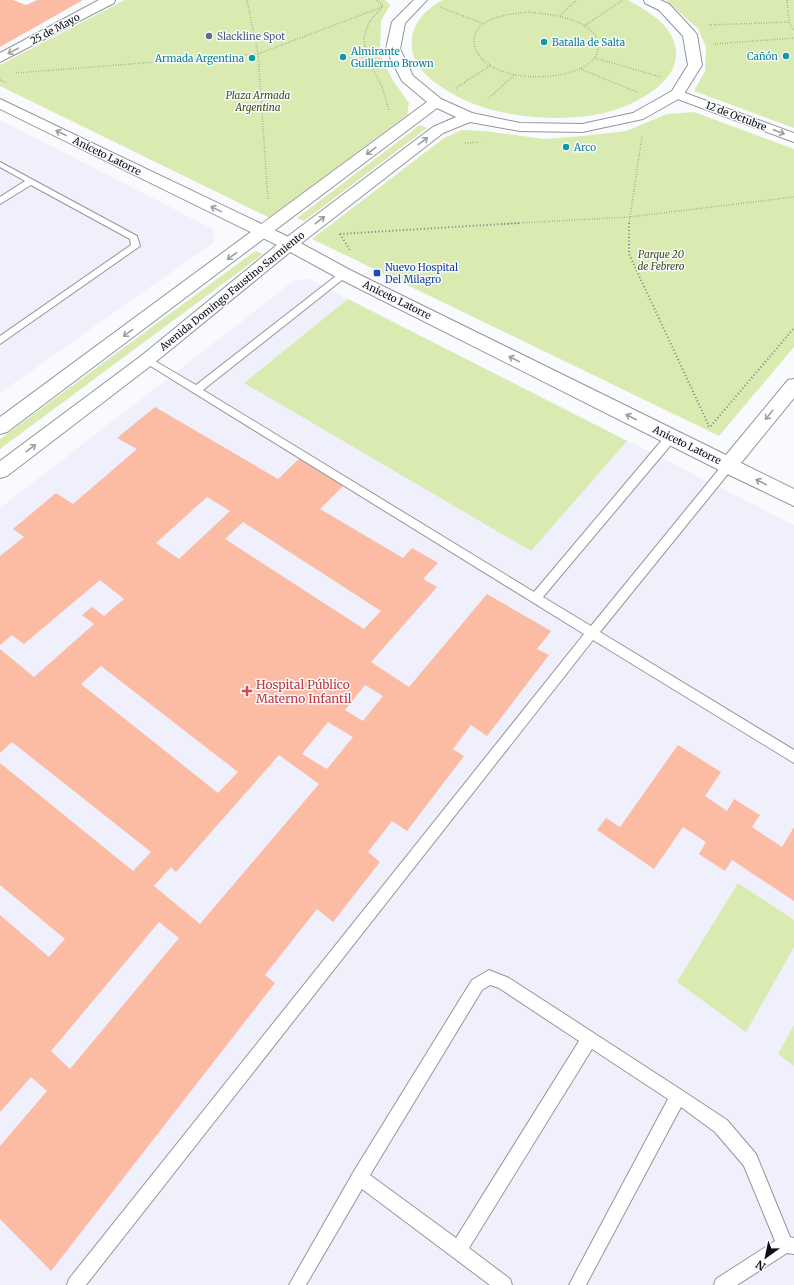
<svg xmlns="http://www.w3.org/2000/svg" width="794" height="1285" font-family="Merriweather,serif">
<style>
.commercial{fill:#f0effc}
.green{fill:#daebb2}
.building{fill:#fcbba3;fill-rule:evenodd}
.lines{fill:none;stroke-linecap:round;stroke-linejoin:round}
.service-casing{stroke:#94969b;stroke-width:2}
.minor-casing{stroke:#94969b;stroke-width:2}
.tertiary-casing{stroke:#94969b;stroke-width:2}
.secondary-casing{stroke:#94969b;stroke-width:2}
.path-far1{stroke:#808184;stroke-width:1.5;stroke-dasharray:0.5 2;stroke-linecap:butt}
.path{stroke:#808184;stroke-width:2;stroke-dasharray:1 2.5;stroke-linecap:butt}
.service{fill:#fff;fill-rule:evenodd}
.minor{fill:#fff;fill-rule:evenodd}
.tertiary{fill:#fff;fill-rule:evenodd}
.secondary{fill:#fff;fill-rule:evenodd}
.oneway{stroke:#9f9fa0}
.service-dot{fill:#5c6f8a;stroke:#f8fafe;stroke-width:1.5}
.culture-dot{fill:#0f9aa8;stroke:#f8fafe;stroke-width:1.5}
.transit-dot{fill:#1a4fb4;stroke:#f8fafe;stroke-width:1.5}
.health-dot{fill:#e0444e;stroke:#f8fafe;stroke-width:1.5}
.labels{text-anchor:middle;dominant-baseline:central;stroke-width:3;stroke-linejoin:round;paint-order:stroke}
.far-street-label{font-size:10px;fill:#0f1011;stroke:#f8fafe}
.far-service-label{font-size:10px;fill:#4e5e75;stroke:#f8fafe;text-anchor:start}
.far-culture-label{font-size:10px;fill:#0d838f;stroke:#f8fafe;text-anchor:start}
.far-park-label{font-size:10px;font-style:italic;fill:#404d15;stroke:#f8fafe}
.far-transit-label{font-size:10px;fill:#164399;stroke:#f8fafe;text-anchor:start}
.health-label{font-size:12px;fill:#be3a42;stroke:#f8fafe;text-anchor:start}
</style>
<rect width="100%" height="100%" fill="#f8fafe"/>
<!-- commercial -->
<g class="commercial">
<path d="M0,120L213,229L214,242L0,393Z"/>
<path d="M309,279L794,525V1285H0V508L295,280Z"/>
</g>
<!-- green -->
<g class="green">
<path d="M125,0H385L390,5L381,21L380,54L392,79L409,103L407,115L270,218L0,86V65Z"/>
<path d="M443,0H628C642,8 657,16 667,29C699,73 640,104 604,113C555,124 484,117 443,88C429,79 415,67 412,50C409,27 423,10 443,0Z"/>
<path d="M666,0H794V128L694,91L705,71L706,47L698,29Z"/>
<path d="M694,112L794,149V347L719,436L312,239L444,138L462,130L485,131L544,139L583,136L626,131L667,114Z"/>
<path d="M420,125L427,128L304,221L297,218Z"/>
<path d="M255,251L263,254L0,449V439Z"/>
<path d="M348,299L627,441L531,551L244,383Z"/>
<path d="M738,883L794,920V947L746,1032L677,982Z"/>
<path d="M794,1025V1066L778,1054Z"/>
</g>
<!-- building -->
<g class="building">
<path d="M0,0H13L26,5L37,0H83L0,47Z"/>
<path d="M155,407L278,479L300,458L345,484L320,509L403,558L412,548L438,563L423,579L437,587L371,662L409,687L487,594L551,631L537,649L549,655L487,736L471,725L453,749L464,756L407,831L392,821L368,852L380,862L333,922L317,909L265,975L275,983L51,1271L0,1219V1146L47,1091L31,1077L0,1112V915L49,957L65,939L0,885V763L133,871L151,852L12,742L0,753V649L34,677L94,624L82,615L92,607L104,616L124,599L100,580L24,644L12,635L0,645V556L24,537L13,529L56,493L73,504L137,449L117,438ZM207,497L230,511L179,559L156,543ZM243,522L381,611L364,629L225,539ZM101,666L238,772L218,793L81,684ZM365,685L383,696L363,721L345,710ZM328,722L353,737L327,769L302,754ZM279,755L319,784L200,924L154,886L171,867L176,872ZM159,922L179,938L70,1069L51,1051Z"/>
<path d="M678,745L721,772L705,796L727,811L734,799L760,815L752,827L782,847L794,827V901L732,860L725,871L699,854L706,842L683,827L654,869L597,830L606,818L620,827Z"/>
</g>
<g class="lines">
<!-- service casing -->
<g class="service-casing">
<g id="service">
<path d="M0,162L137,236L140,246L0,344V336L131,245L130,239L31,185L0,204V197L25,181L0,167Z"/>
<path d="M344,271L347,272L349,274L347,276L203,390L534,592L667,434H675L676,437L675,440L543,597L591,626L724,463H732L733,466L732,469L600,632L794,750V763L593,640L86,1285H67L69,1279L584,634L144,362L142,360L147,357L150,358L196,385L341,272Z"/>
<path d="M489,970L509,978L683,1091L727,1120L756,1154L790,1237L794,1238V1254L787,1253L737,1285H714L716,1279L775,1241L744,1166L715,1132L681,1107L586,1285H569L668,1099L592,1049L469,1248L510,1279L512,1285H490L362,1189L306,1285H289L354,1171L472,980ZM490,985L499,988L579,1041L456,1238L370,1175L482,990Z"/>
</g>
</g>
<!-- minor casing -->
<g class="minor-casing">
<g id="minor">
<path d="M99,0H115L114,3L0,62V53Z"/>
<path d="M0,99L295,240L350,270L726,455L788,380L794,379V398L741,463L794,489V506L721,471L338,278L283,248L0,109Z"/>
</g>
</g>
<!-- tertiary casing -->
<g class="tertiary-casing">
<path id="tertiary" d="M677,90L794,133V142L672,97L670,94L672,91Z"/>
</g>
<!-- secondary casing -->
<g class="secondary-casing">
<path id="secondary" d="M414,0H427L405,23L400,49L413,76L441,99L472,113L520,123L582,124L633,113L672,91L688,65L683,36L659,10L645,3L644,0H660L669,4L695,32L697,35L702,65L682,97L643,119L582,132L520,131L470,122L443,133L295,248L153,364L7,476L0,478V461L141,356L283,240L433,127L456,117L437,108L7,432L0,434V417L427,102L402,81L386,49L392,22Z"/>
</g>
<!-- path-far1 -->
<g class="path-far1">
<path d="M247,0L258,54L268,200"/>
<path d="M377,0L383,6L369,22L364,37L366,56L382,87L389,110"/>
<path d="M787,0L789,22L794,31"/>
<path d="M440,7L484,24"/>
<path d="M528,12C549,14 602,19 598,50C596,61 583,68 574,71C548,80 505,80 483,60C478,55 474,49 474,41C475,17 509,14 528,12Z"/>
<path d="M560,15L577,0"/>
<path d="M709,25L789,22"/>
<path d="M584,26L623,0"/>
<path d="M715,44L794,38"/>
<path d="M595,58L661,77"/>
<path d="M581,69L637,92"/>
<path d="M16,73L258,54L382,7"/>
<path d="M0,80L7,83"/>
<path d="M456,88L491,65"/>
<path d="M488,99L515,74"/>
<path d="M465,143L480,142"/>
<path d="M502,224L629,217L794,197"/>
<path d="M629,224L642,136"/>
</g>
<!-- path -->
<g class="path">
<path d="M629,223V254L709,426"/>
<path d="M340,234L351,252"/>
<path d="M340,234L519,223"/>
<path d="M708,426L710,427L794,328"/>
</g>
<!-- service -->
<use href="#service" class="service"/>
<!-- minor -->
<use href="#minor" class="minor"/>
<!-- tertiary -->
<use href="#tertiary" class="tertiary"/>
<!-- secondary -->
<use href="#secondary" class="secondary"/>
</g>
<!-- one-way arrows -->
<defs><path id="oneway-shaft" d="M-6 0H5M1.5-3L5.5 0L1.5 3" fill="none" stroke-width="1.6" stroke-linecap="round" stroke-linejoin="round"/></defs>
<g class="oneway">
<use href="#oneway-shaft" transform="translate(13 51) rotate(152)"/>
<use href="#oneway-shaft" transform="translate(779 132) rotate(21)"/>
<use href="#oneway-shaft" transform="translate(61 133) rotate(-154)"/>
<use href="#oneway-shaft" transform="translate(423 141) rotate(-37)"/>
<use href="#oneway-shaft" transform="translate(371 151) rotate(143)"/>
<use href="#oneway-shaft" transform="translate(216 209) rotate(-154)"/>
<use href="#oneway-shaft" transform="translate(320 220) rotate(-37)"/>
<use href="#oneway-shaft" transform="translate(232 256) rotate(144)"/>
<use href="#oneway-shaft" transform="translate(128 333) rotate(144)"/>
<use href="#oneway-shaft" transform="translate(514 359) rotate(-153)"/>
<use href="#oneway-shaft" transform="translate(769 415) rotate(129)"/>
<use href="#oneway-shaft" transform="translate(631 417) rotate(-153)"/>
<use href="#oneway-shaft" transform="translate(31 448) rotate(-37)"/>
<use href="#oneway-shaft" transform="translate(761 482) rotate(-154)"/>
</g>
<!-- markers -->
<circle class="service-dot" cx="209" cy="36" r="4"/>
<g class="culture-dot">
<circle cx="544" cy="42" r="4"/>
<circle cx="786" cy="56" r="4"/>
<circle cx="343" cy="57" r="4"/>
<circle cx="252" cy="58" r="4"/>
<circle cx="566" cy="147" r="4"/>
</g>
<rect class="transit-dot" x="373" y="269" width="8" height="8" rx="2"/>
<path class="health-dot" d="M245 685h4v4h4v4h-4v4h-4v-4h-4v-4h4z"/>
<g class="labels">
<!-- far-street labels -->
<g class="far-street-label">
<text transform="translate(55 29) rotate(-28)">25 de Mayo</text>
<text transform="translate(736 116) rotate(21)">12 de Octubre</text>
<text transform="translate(107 156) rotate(26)">Aniceto Latorre</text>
<text transform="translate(232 291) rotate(-39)">Avenida Domingo Faustino Sarmiento</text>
<text transform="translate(397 300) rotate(26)">Aniceto Latorre</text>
<text transform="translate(687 445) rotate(26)">Aniceto Latorre</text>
</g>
<!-- far-service labels -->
<g class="far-service-label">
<text x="217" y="36">Slackline Spot</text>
</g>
<!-- far-culture labels -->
<g class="far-culture-label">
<text x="552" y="42">Batalla de Salta</text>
<text x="351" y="51">Almirante<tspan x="351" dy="12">Guillermo Brown</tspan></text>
<text x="778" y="56" text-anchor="end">Cañón</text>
<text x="244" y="58" text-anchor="end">Armada Argentina</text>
<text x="574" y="147">Arco</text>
</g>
<!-- far-park labels -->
<g class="far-park-label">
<text x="258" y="95">Plaza Armada<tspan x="258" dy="12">Argentina</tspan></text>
<text x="661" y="254">Parque 20<tspan x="661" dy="12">de Febrero</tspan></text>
</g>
<!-- far-transit labels -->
<g class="far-transit-label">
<text x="385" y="267">Nuevo Hospital<tspan x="385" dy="12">Del Milagro</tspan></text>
</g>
<!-- health labels -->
<g class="health-label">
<text x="256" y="684">Hospital Público<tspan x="256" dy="14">Materno Infantil</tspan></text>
</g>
</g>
<!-- north arrow -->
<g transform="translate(766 1257) rotate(213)" stroke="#f8fafe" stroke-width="3" paint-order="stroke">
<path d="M0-3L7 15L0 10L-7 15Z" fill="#0f1011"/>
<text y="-6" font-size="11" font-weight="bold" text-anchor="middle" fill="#0f1011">N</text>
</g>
</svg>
